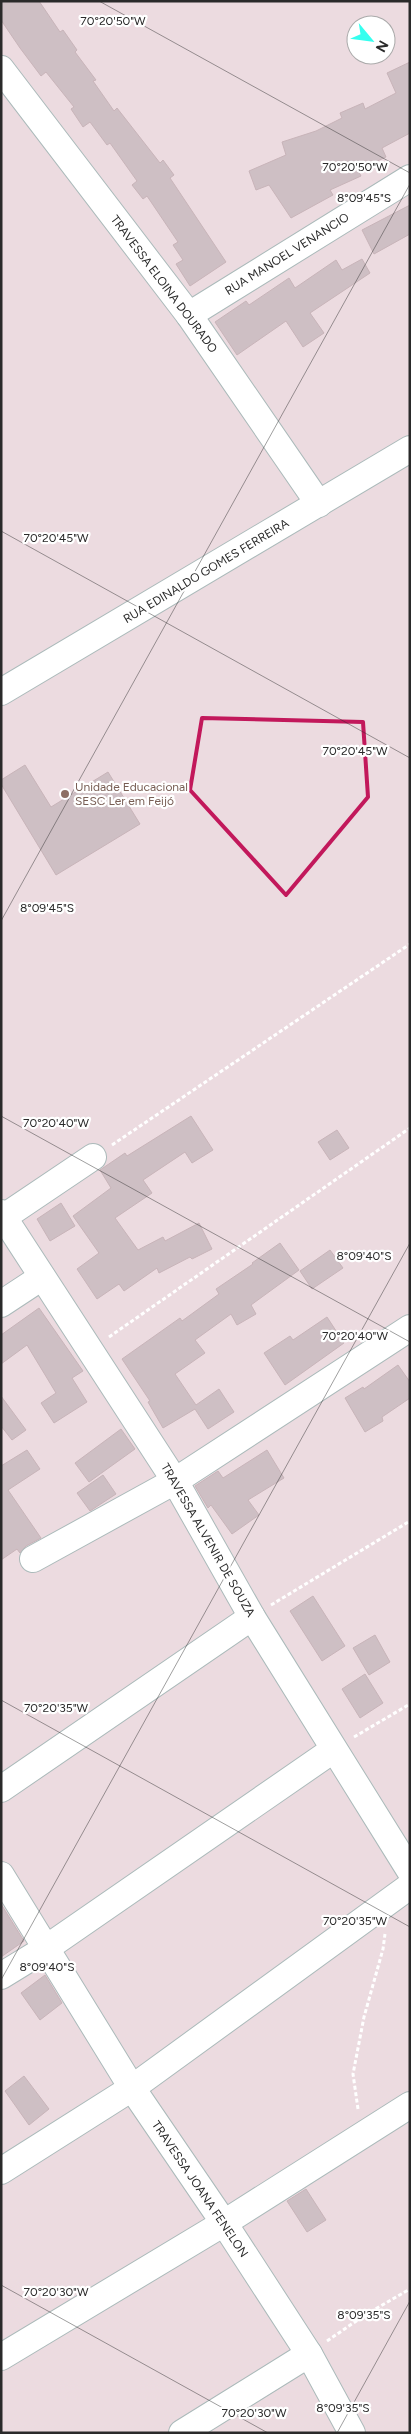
<svg xmlns="http://www.w3.org/2000/svg" width="411" height="2434" font-family="Figtree,sans-serif">
<style>
.building{fill:#cebfc4;stroke:#c8b4b9}
.lines{fill:none;stroke-linecap:round;stroke-linejoin:round}
.minor-casing{stroke:#abbaba;stroke-width:28}
.path{stroke:#fff;stroke-width:3;stroke-dasharray:4 2.5;stroke-linecap:butt}
.minor{stroke:#fff;stroke-width:26}
.marked{fill:none;stroke:#c2185b;stroke-width:4;stroke-linejoin:round}
.ticks{fill:none;stroke:#2a2a2a;stroke-width:1;stroke-opacity:0.45}
.education-dot{fill:#8d6e63;stroke:#fff;stroke-width:2}
.labels{text-anchor:middle;dominant-baseline:central;stroke-width:4.5;stroke-linejoin:round;paint-order:stroke}
.street-label{font-size:12px;fill:#2a2a2a;stroke:#fff}
.education-label{font-size:12px;fill:#785e54;stroke:#fff;text-anchor:start}
.ticks-label{font-size:12px;text-anchor:middle;fill:#2a2a2a;stroke:#fff;stroke-width:4.5;stroke-linejoin:round;paint-order:stroke}
</style>
<rect width="100%" height="100%" fill="#ecdbe0"/>
<!-- building -->
<g class="building">
<path d="M1,1H39L60,32L63,30L77,50L75,52L96,80L93,81L114,111L117,108L160,163L163,160L174,175L170,178L226,262L190,286L176,264L183,260L173,245L178,242L147,196L143,199L132,185L137,181L110,143L107,145L90,122L83,127L71,109L74,107L46,72L41,76L20,48L1,20Z"/>
<path d="M410,62V133L382,148L386,157L358,170L361,176L330,190L333,195L291,218L269,185L256,190L249,171L286,155L282,142L316,131L342,118L340,113L363,103L365,109L396,93L387,73Z"/>
<path d="M410,205V234L374,254L362,230Z"/>
<path d="M362,259L370,273L310,313L324,333L303,347L286,321L237,355L215,322L246,301L249,305L289,278L295,288L336,260L342,270Z"/>
<path d="M25,765L51,807L108,772L140,824L56,875L1,784V780Z"/>
<path d="M191,1116L213,1150L192,1163L185,1152L143,1180L152,1193L115,1218L138,1250L163,1237L165,1241L199,1223L212,1249L192,1259L190,1257L159,1273L157,1268L124,1291L119,1284L97,1299L77,1269L99,1253L73,1216L111,1188L100,1170L125,1153L127,1156Z"/>
<path d="M337,1130L349,1148L330,1160L318,1142Z"/>
<path d="M61,1203L75,1226L50,1241L37,1219Z"/>
<path d="M280,1243L299,1270L251,1305L256,1314L237,1325L231,1314L195,1340L205,1353L175,1374L196,1405L219,1389L234,1412L208,1429L195,1409L163,1428L148,1402L150,1401L122,1359L180,1318L182,1321L219,1294L216,1289L253,1264L252,1263Z"/>
<path d="M330,1250L343,1268L312,1289L300,1271Z"/>
<path d="M39,1308L83,1371L72,1378L87,1402L54,1423L41,1403L56,1393L27,1345L1,1364V1335Z"/>
<path d="M327,1317L344,1343L285,1385L264,1353L290,1336L293,1340Z"/>
<path d="M398,1365L410,1382V1398L382,1417L383,1421L365,1432L345,1398L363,1387L364,1389Z"/>
<path d="M1,1396L26,1430L12,1440L1,1426Z"/>
<path d="M121,1429L135,1449L89,1482L75,1463Z"/>
<path d="M27,1450L40,1469L8,1490L41,1538L26,1546L20,1553L17,1549L1,1560V1466Z"/>
<path d="M267,1450L284,1478L248,1500L259,1515L232,1534L211,1505L208,1508L195,1486L218,1471L223,1478Z"/>
<path d="M103,1475L116,1494L90,1511L77,1493Z"/>
<path d="M313,1596L345,1646L322,1661L290,1611Z"/>
<path d="M375,1635L390,1662L369,1675L353,1648Z"/>
<path d="M365,1674L383,1703L360,1718L342,1689Z"/>
<path d="M1,1904L24,1941L1,1957Z"/>
<path d="M45,1975L62,2003L40,2020L21,1993Z"/>
<path d="M24,2076L49,2109L29,2125L5,2091Z"/>
<path d="M306,2189L326,2220L307,2232L287,2201Z"/>
</g>
<g class="lines">
<!-- minor casing -->
<g class="minor-casing">
<g id="minor">
<path d="M1,69L189,315L319,504"/>
<path d="M189,315L410,178"/>
<path d="M1,692L410,449"/>
<path d="M1,1213L175,1481L252,1617L410,1871"/>
<path d="M4,1217L93,1157"/>
<path d="M1,1304L42,1277"/>
<path d="M33,1559L175,1481L410,1328"/>
<path d="M1,1789L252,1617"/>
<path d="M1,1875L132,2088L224,2223L309,2354L352,2433"/>
<path d="M1,1976L45,1949L333,1750"/>
<path d="M1,2171L132,2088L410,1886"/>
<path d="M1,2357L224,2223L410,2105"/>
<path d="M182,2433L309,2354"/>
</g>
</g>
<!-- path -->
<g class="path">
<path d="M112,1145L410,944"/>
<path d="M109,1337L410,1128"/>
<path d="M271,1605L410,1521"/>
<path d="M354,1737L410,1704"/>
<path d="M358,2109L353,2074L364,2017L383,1949L385,1934"/>
<path d="M327,2341L365,2315L410,2289"/>
</g>
<!-- minor -->
<use href="#minor" class="minor"/>
</g>
<!-- marked area -->
<path class="marked" d="M202,718L363,722L368,797L286,895L190,790Z"/>
<!-- ticks -->
<path class="ticks" d="M99,1L410,173M1,531L410,758M1,921L410,184M1,1116L410,1342M1,1700L410,1927M1,1980L410,1243M1,2285L268,2433M337,2433L410,2301"/>
<!-- markers -->
<circle class="education-dot" cx="65" cy="794" r="5"/>
<g class="labels">
<!-- street labels -->
<g class="street-label">
<text transform="translate(287 254) rotate(-32)">RUA MANOEL VENANCIO</text>
<text transform="translate(164 284) rotate(53)">TRAVESSA ELOINA DOURADO</text>
<text transform="translate(206 571) rotate(-31)">RUA EDINALDO GOMES FERREIRA</text>
<text transform="translate(208 1540) rotate(60)">TRAVESSA ALVENIR DE SOUZA</text>
<text transform="translate(200 2189) rotate(56)">TRAVESSA JOANA FENELON</text>
</g>
<!-- education labels -->
<g class="education-label">
<text x="75" y="787">Unidade Educacional<tspan x="75" dy="14">SESC Ler em Feijó</tspan></text>
</g>
</g>
<g class="ticks-label">
<text x="113" y="25">70°20'50"W</text>
<text x="355" y="171">70°20'50"W</text>
<text x="364" y="202">8°09'45"S</text>
<text x="56" y="542">70°20'45"W</text>
<text x="355" y="755">70°20'45"W</text>
<text x="47" y="912">8°09'45"S</text>
<text x="56" y="1127">70°20'40"W</text>
<text x="364" y="1260">8°09'40"S</text>
<text x="355" y="1340">70°20'40"W</text>
<text x="56" y="1712">70°20'35"W</text>
<text x="355" y="1925">70°20'35"W</text>
<text x="47" y="1971">8°09'40"S</text>
<text x="56" y="2296">70°20'30"W</text>
<text x="364" y="2319">8°09'35"S</text>
<text x="343" y="2412">8°09'35"S</text>
<text x="254" y="2417">70°20'30"W</text>
</g>
<!-- border -->
<rect width="411" height="2434" fill="none" stroke="#2a2a2a" stroke-width="5"/>
<!-- north arrow -->
<g transform="translate(371 40) rotate(119)"><circle r="24" fill="#ffffff" stroke="#aaaaaa"/>
<path d="M0-4L9 19L0 12L-9 19Z" fill="#35ffef"/>
<text y="-8" font-size="14" font-weight="bold" text-anchor="middle" fill="#2a2a2a">N</text>
</g>
</svg>
